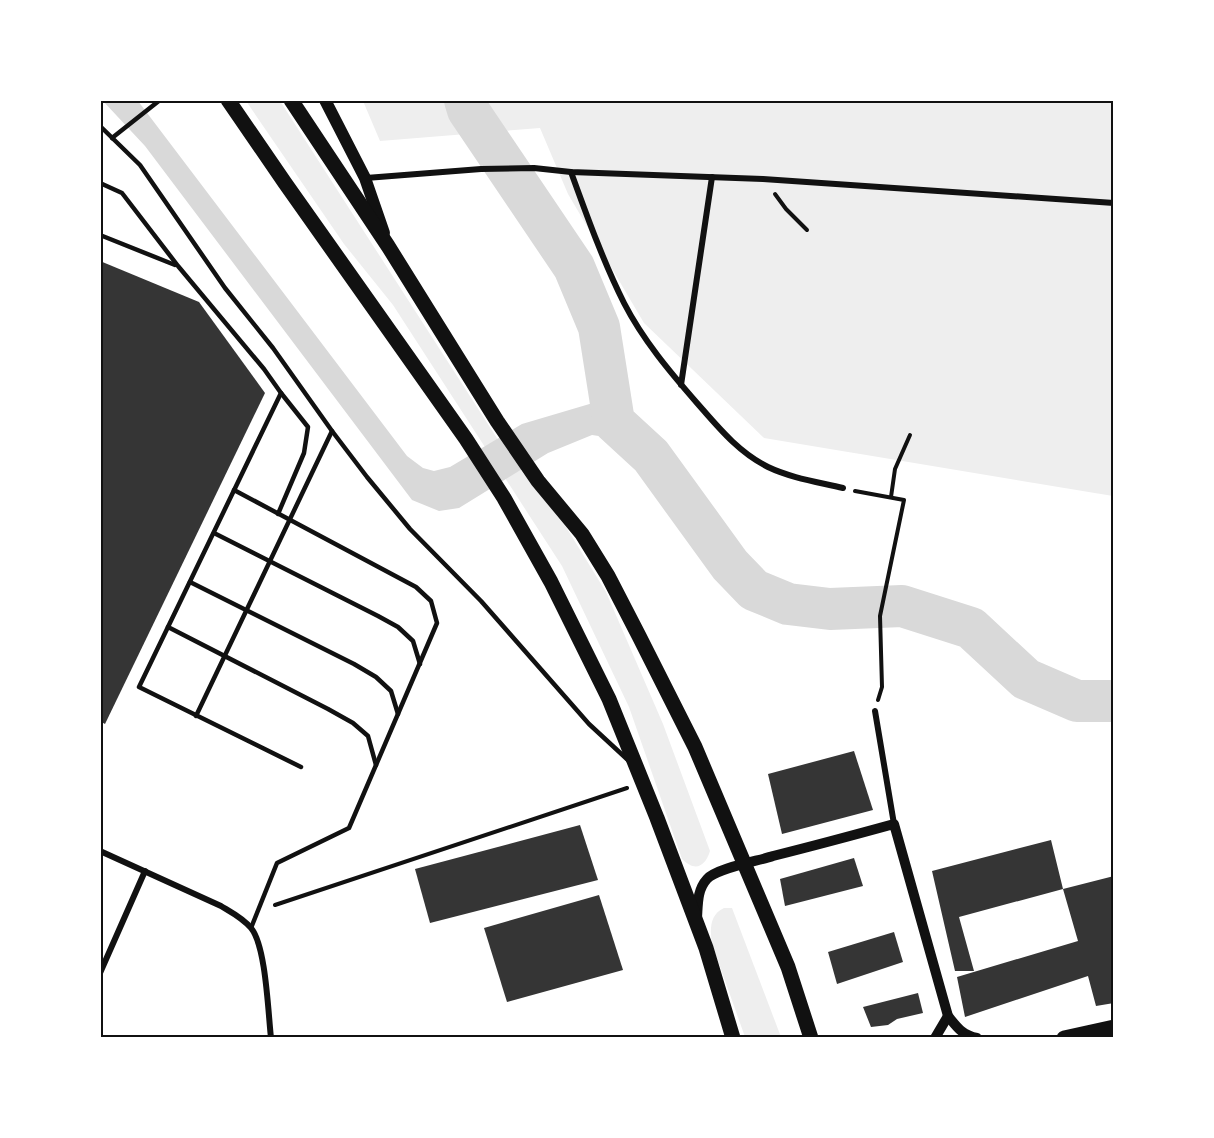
<svg xmlns="http://www.w3.org/2000/svg" width="1214" height="1138" font-family="'Nunito Sans',sans-serif">
<style>
.green{fill:#eee}
.water{fill:#d9d9d9}
.lines{fill:none;stroke-linecap:round;stroke-linejoin:round}
.river{stroke:#d9d9d9;stroke-width:42}
.building{fill:#353535}
.path{stroke:#111;stroke-width:4}
.service{stroke:#111;stroke-width:4.5}
.minor{stroke:#111;stroke-width:6}
.tertiary{stroke:#111;stroke-width:10}
.secondary{stroke:#111;stroke-width:12}
.primary{stroke:#111;stroke-width:15}
.neatline{fill:none;stroke:#111;stroke-width:2}
</style>
<rect width="100%" height="100%" fill="#fff"/>
<!-- green -->
<g class="green">
<path d="M246,101H280L504,449L566,527L606,592L663,724L710,851C705,867 695,872 682,859L629,707L562,566L393,305L344,244Z"/>
<path d="M363,101H1113V496L764,438L644,323L568,194L540,128L380,141Z"/>
<path d="M724,908H732L781,1037H745L712,944C710,930 709,915 724,908Z"/>
</g>
<!-- water -->
<path class="water" d="M103,101H138L407,456L423,468L434,471L450,467L522,424L603,400L614,422L619,439L592,435L548,453L459,508L439,511L412,500L145,146Z"/>
<g class="lines">
<!-- river -->
<path class="river" d="M465,100L468,110L574,267L599,327L614,422L651,456L730,565L754,590L788,604L830,609L902,606L971,628L1026,679L1077,701H1114"/>
</g>
<!-- building -->
<g class="building">
<path d="M100,261L199,302L265,393L105,724L100,721Z"/>
<path d="M854,751L873,810L782,834L768,774Z"/>
<path d="M580,825L598,880L430,923L415,869Z"/>
<path d="M1051,840L1063,889L959,917L974,971H955L932,871Z"/>
<path d="M854,858L863,886L785,906L780,879Z"/>
<path d="M1114,876V1003L1096,1006L1088,976L965,1017L957,977L1078,941L1063,889Z"/>
<path d="M599,895L623,970L507,1002L484,928Z"/>
<path d="M894,932L903,962L837,984L828,952Z"/>
<path d="M918,993L923,1013L897,1019L888,1025L871,1027L863,1007Z"/>
</g>
<g class="lines">
<!-- path -->
<g class="path">
<path d="M775,194L786,209L807,230"/>
<path d="M855,491L904,500L880,616L882,687L878,700"/>
<path d="M891,497L895,469L910,435"/>
<path d="M275,905L627,788"/>
</g>
<!-- service -->
<g class="service">
<path d="M100,126L140,165L225,288L273,348L332,431L367,477L410,529L481,601L589,724L629,761"/>
<path d="M112,138L160,100"/>
<path d="M100,183L122,193L178,266L264,369L281,393L308,427L304,453L278,514"/>
<path d="M100,235L175,265"/>
<path d="M281,393L139,687L301,767"/>
<path d="M234,490L416,587L431,601L437,623L349,828L277,863L251,928"/>
<path d="M214,533L378,616L398,627L413,641L420,664"/>
<path d="M190,582L354,664L376,677L391,691L398,714"/>
<path d="M168,627L328,709L353,723L368,736L376,765"/>
<path d="M196,716L332,431"/>
</g>
<!-- minor -->
<g class="minor">
<path d="M571,172C587,216 603,261 624,303C643,340 670,372 697,403C718,427 738,452 768,467C791,478 818,482 843,488"/>
<path d="M366,178L481,169L534,168L571,172L763,179L1114,203"/>
<path d="M681,385L712,177"/>
<path d="M875,711L894,824"/>
<path d="M100,851L221,906C231,912 243,918 251,928C266,946 268,1012 271,1038"/>
<path d="M100,973L145,871"/>
</g>
<!-- tertiary -->
<g class="tertiary">
<path d="M697,918C698,904 697,890 707,879C717,868 758,861 773,856C813,846 854,835 894,824L948,1016C957,1027 962,1035 977,1038"/>
<path d="M935,1038L948,1016"/>
</g>
<!-- secondary -->
<path class="secondary" d="M325,100L365,178L384,233"/>
<!-- primary -->
<g class="primary">
<path d="M228,100L285,183L466,439L504,498L551,582L609,699L657,818L706,948L733,1038"/>
<path d="M291,100L388,246L497,421L538,481L582,534L608,576L639,636L695,747L788,967L811,1038"/>
<path d="M1064,1038L1114,1027"/>
</g>
</g>
<!-- border -->
<rect width="1214" height="1138" fill="none" stroke="#ffffff" stroke-width="204"/>
<rect x="102" y="102" width="1010" height="934" class="neatline"/>
</svg>
